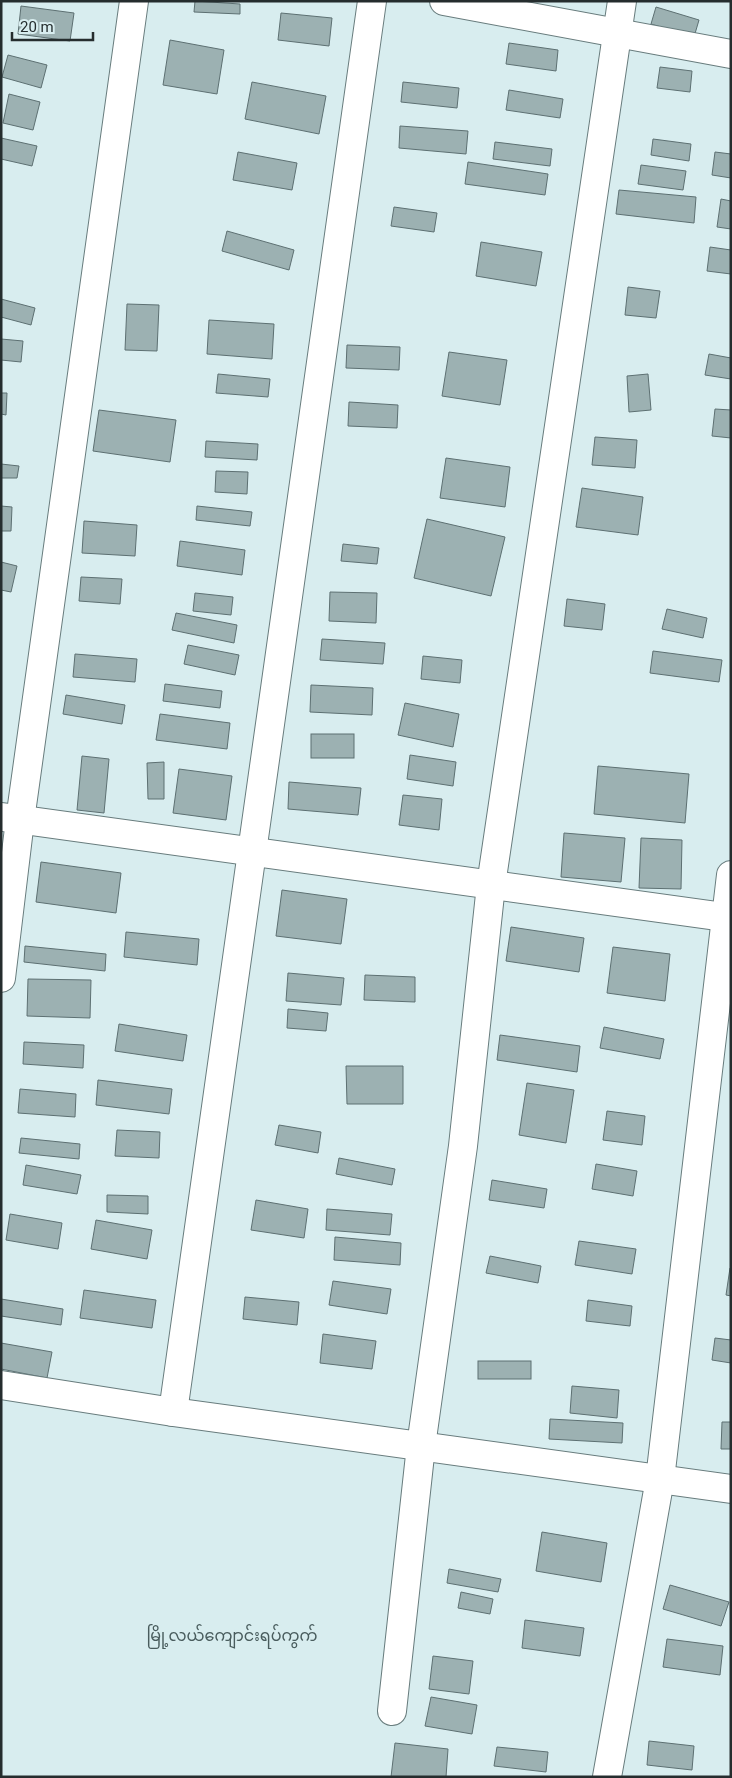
<svg xmlns="http://www.w3.org/2000/svg" width="732" height="1778" font-family="Roboto,'Noto Sans Myanmar',sans-serif">
<style>
.building{fill:#9cb1b2;stroke:#5d7072}
.lines{fill:none;stroke-linecap:round;stroke-linejoin:round}
.minor-casing{stroke:#687c7d;stroke-width:30}
.minor{stroke:#fff;stroke-width:28}
.labels{text-anchor:middle;dominant-baseline:central;stroke-width:4.5;stroke-linejoin:round;paint-order:stroke}
.quarter-label{font-size:16px;fill:#495c5d;stroke:#d8edef}
</style>
<rect width="100%" height="100%" fill="#d8edef"/>
<!-- building -->
<g class="building">
<path d="M195,1L240,4V14L194,12Z"/>
<path d="M21,6L74,13L70,41L18,34Z"/>
<path d="M656,7L699,20L694,37L651,24Z"/>
<path d="M281,13L332,18L329,46L278,40Z"/>
<path d="M170,40L224,50L217,94L163,85Z"/>
<path d="M509,43L558,50L556,71L506,64Z"/>
<path d="M8,55L47,65L41,88L2,77Z"/>
<path d="M660,67L692,71L690,92L657,88Z"/>
<path d="M252,82L326,96L319,134L245,119Z"/>
<path d="M403,82L459,88L457,108L401,102Z"/>
<path d="M509,90L563,99L560,118L506,110Z"/>
<path d="M9,94L40,102L33,130L3,123Z"/>
<path d="M400,126L468,131L466,154L399,148Z"/>
<path d="M1,138L37,146L32,166L1,159Z"/>
<path d="M653,139L691,144L689,161L651,155Z"/>
<path d="M495,142L552,149L550,166L493,159Z"/>
<path d="M238,152L297,163L292,190L233,180Z"/>
<path d="M715,152L731,154V178L712,175Z"/>
<path d="M468,162L548,174L545,195L465,184Z"/>
<path d="M641,165L686,171L683,190L638,184Z"/>
<path d="M619,190L696,197L694,223L616,214Z"/>
<path d="M721,199L731,201V229L717,227Z"/>
<path d="M394,207L437,213L434,232L391,226Z"/>
<path d="M227,231L294,250L289,270L222,251Z"/>
<path d="M481,242L542,252L536,286L476,276Z"/>
<path d="M710,247L731,250V274L707,271Z"/>
<path d="M628,287L660,291L656,318L625,315Z"/>
<path d="M1,299L35,308L31,325L1,317Z"/>
<path d="M127,304L159,305L157,351L125,350Z"/>
<path d="M209,320L274,324L272,359L207,354Z"/>
<path d="M1,339L23,341L21,362L1,360Z"/>
<path d="M347,345L400,347L399,370L346,368Z"/>
<path d="M449,352L507,360L500,405L442,396Z"/>
<path d="M709,354L731,358V379L705,375Z"/>
<path d="M218,374L270,379L268,397L216,393Z"/>
<path d="M648,374L651,410L629,412L627,376Z"/>
<path d="M1,393H7L6,415L1,414Z"/>
<path d="M349,402L398,405L397,428L348,426Z"/>
<path d="M715,409L731,410V438L712,436Z"/>
<path d="M99,410L176,420L170,462L93,451Z"/>
<path d="M595,437L637,440L635,468L592,465Z"/>
<path d="M206,441L258,444L257,460L205,457Z"/>
<path d="M446,458L510,467L505,507L440,498Z"/>
<path d="M1,464L19,466L17,478H1Z"/>
<path d="M216,471L248,472L247,494L215,492Z"/>
<path d="M582,488L643,497L638,535L576,527Z"/>
<path d="M1,506L12,507L11,531H1Z"/>
<path d="M197,506L252,512L250,526L196,520Z"/>
<path d="M427,519L505,537L491,596L414,578Z"/>
<path d="M84,521L137,525L135,556L82,553Z"/>
<path d="M180,541L245,550L242,575L177,566Z"/>
<path d="M343,544L379,548L377,564L341,561Z"/>
<path d="M1,562L17,566L11,592L1,590Z"/>
<path d="M81,577L122,579L120,604L79,601Z"/>
<path d="M330,592L377,593L376,623L329,621Z"/>
<path d="M195,593L233,597L231,615L193,611Z"/>
<path d="M567,599L605,604L602,630L564,626Z"/>
<path d="M667,609L707,618L703,638L662,629Z"/>
<path d="M176,613L237,625L234,643L172,630Z"/>
<path d="M322,639L385,643L383,664L320,660Z"/>
<path d="M188,645L239,655L235,675L184,664Z"/>
<path d="M653,651L722,660L719,682L650,673Z"/>
<path d="M75,654L137,659L135,682L73,677Z"/>
<path d="M423,656L462,660L460,683L421,679Z"/>
<path d="M165,684L222,691L220,708L163,701Z"/>
<path d="M311,685L373,688L372,715L310,712Z"/>
<path d="M66,695L125,705L122,724L63,714Z"/>
<path d="M405,703L459,714L453,747L398,735Z"/>
<path d="M160,714L230,723L227,749L156,740Z"/>
<rect x="311" y="734" width="43" height="24"/>
<path d="M410,755L456,762L453,786L407,779Z"/>
<path d="M82,756L109,759L104,813L77,810Z"/>
<path d="M164,762V799H148L147,763Z"/>
<path d="M598,766L689,774L685,823L594,814Z"/>
<path d="M179,769L232,776L226,820L173,813Z"/>
<path d="M289,782L361,788L358,815L288,809Z"/>
<path d="M403,795L442,799L439,830L399,825Z"/>
<path d="M564,833L625,838L621,882L561,877Z"/>
<path d="M641,838L682,840L681,889L639,888Z"/>
<path d="M41,862L121,873L116,913L36,902Z"/>
<path d="M282,890L347,899L341,944L276,936Z"/>
<path d="M511,927L584,938L579,972L506,961Z"/>
<path d="M126,932L199,939L197,965L124,957Z"/>
<path d="M25,946L106,954L105,971L24,962Z"/>
<path d="M613,947L670,954L665,1001L607,993Z"/>
<path d="M288,973L344,978L341,1005L286,1001Z"/>
<path d="M365,975L415,977V1002L364,1000Z"/>
<path d="M28,979L91,980L90,1018L27,1016Z"/>
<path d="M288,1009L328,1013L326,1031L287,1028Z"/>
<path d="M119,1024L187,1035L183,1061L115,1051Z"/>
<path d="M604,1027L664,1039L660,1059L600,1048Z"/>
<path d="M500,1035L580,1046L577,1072L497,1060Z"/>
<path d="M24,1042L84,1045L83,1068L23,1064Z"/>
<path d="M346,1066H403V1104H347Z"/>
<path d="M98,1080L172,1089L169,1114L96,1105Z"/>
<path d="M527,1083L574,1090L566,1143L519,1135Z"/>
<path d="M20,1089L76,1094L75,1117L18,1113Z"/>
<path d="M607,1111L645,1116L642,1145L603,1140Z"/>
<path d="M279,1125L321,1132L318,1153L275,1145Z"/>
<path d="M117,1130L160,1132L159,1158L115,1156Z"/>
<path d="M21,1138L80,1144L79,1159L19,1153Z"/>
<path d="M339,1158L395,1169L392,1185L336,1174Z"/>
<path d="M596,1164L637,1171L633,1196L592,1189Z"/>
<path d="M26,1165L81,1175L77,1194L23,1185Z"/>
<path d="M492,1180L547,1189L544,1208L489,1200Z"/>
<path d="M107,1195L148,1196V1214L107,1212Z"/>
<path d="M256,1200L308,1209L304,1238L251,1230Z"/>
<path d="M327,1209L392,1214L390,1235L326,1230Z"/>
<path d="M10,1214L62,1223L58,1249L6,1240Z"/>
<path d="M96,1220L152,1230L147,1259L91,1249Z"/>
<path d="M335,1237L401,1243L400,1265L334,1260Z"/>
<path d="M579,1241L636,1249L632,1274L575,1265Z"/>
<path d="M490,1256L541,1266L538,1283L486,1273Z"/>
<path d="M730,1268H731V1296L726,1295Z"/>
<path d="M333,1281L391,1289L387,1314L329,1305Z"/>
<path d="M84,1290L156,1300L152,1328L80,1318Z"/>
<path d="M245,1297L299,1302L297,1325L243,1319Z"/>
<path d="M1,1299L63,1309L61,1325L1,1316Z"/>
<path d="M588,1300L632,1306L630,1326L586,1321Z"/>
<path d="M323,1334L376,1341L372,1369L320,1363Z"/>
<path d="M715,1338L731,1340V1363L712,1360Z"/>
<path d="M1,1343L52,1352L47,1378L1,1369Z"/>
<rect x="478" y="1361" width="53" height="18"/>
<path d="M572,1386L619,1390L617,1418L570,1413Z"/>
<path d="M550,1419L623,1423L622,1443L549,1439Z"/>
<path d="M722,1422H731V1449H721Z"/>
<path d="M542,1532L607,1543L601,1582L536,1571Z"/>
<path d="M449,1569L501,1579L498,1592L447,1583Z"/>
<path d="M670,1585L729,1602L721,1626L663,1609Z"/>
<path d="M461,1592L493,1599L490,1614L458,1608Z"/>
<path d="M525,1620L584,1628L580,1656L522,1648Z"/>
<path d="M667,1639L723,1646L720,1675L663,1667Z"/>
<path d="M433,1656L473,1661L469,1694L429,1689Z"/>
<path d="M431,1697L477,1705L472,1734L425,1726Z"/>
<path d="M649,1741L694,1746L692,1770L647,1765Z"/>
<path d="M395,1743L448,1749L446,1777H391Z"/>
<path d="M497,1747L548,1752L546,1772L494,1766Z"/>
</g>
<g class="lines">
<!-- minor casing -->
<g class="minor-casing">
<g id="minor">
<path d="M444,1L731,54"/>
<path d="M2,817L731,918"/>
<path d="M1,978L20,820L134,1"/>
<path d="M1,1385L173,1412L731,1489"/>
<path d="M173,1412L372,1"/>
<path d="M392,1711L421,1446L463,1146L491,885L622,1"/>
<path d="M607,1777L660,1479L731,875"/>
</g>
</g>
<!-- minor -->
<use href="#minor" class="minor"/>
</g>
<g class="labels">
<!-- quarter labels -->
<g class="quarter-label">
<text x="232" y="1635">မြို့လယ်ကျောင်းရပ်ကွက်</text>
</g>
</g>
<!-- border -->
<rect width="732" height="1778" fill="none" stroke="#252d2e" stroke-width="5"/>
<!-- scale -->
<path d="M12 32v8h81v-8" fill="none" stroke="#252d2e" stroke-width="2.5"/>
<text x="20" y="32" font-size="15" fill="#252d2e" stroke="#d8edef" stroke-width="4" paint-order="stroke">20 m</text>
</svg>
